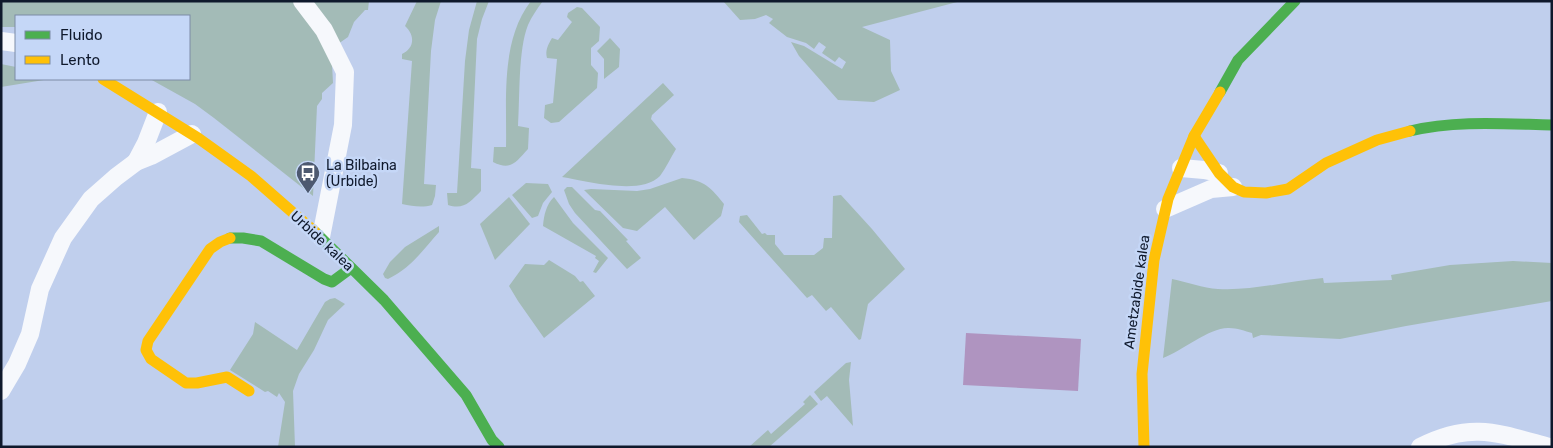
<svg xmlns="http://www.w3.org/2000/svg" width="1553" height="448" font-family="Rubik,sans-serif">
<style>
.green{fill:#a3bbb7}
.water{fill:#af94c0}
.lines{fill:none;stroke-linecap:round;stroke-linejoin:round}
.street{stroke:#f6f8fc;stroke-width:18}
.fast{stroke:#4caf50;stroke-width:11}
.slow{stroke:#ffc107;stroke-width:11}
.labels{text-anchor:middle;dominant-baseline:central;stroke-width:5;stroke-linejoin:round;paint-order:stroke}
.poi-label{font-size:14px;fill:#0f192c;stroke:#c5d7f7;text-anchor:start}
.street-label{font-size:14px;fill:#0f192c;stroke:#c5d7f7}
</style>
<rect width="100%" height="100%" fill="#c0cfed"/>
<!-- green -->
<g class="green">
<path d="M1,1H369L368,10H365L354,22L348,37L328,51L332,64L333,83L322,93V99L317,106L313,196L214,118L195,104L150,79H189V16H16V27H1Z"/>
<path d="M417,1H441L435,20L431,51L424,184L436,185L435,196L432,205C422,208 412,206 402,204L412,61L402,59V54C415,48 415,35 405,26Z"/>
<path d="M477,1H489L482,19L477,39L471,168L481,169V191C470,202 464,210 448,205L447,193H457L465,61L469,30Z"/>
<path d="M531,1H543C537,9 532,16 528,25C518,50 520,97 518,126L529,128L528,149C516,162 511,171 493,162L494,147H506C507,100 500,41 531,1Z"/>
<path d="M723,1H961L862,27L890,40L891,71L900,90L874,102L838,100L799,56L791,42L804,46L842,69L846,62L839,57L835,62L822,53L826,47L819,42L814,49L806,43L787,37L769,23L773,19L766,15L755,19L740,20Z"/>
<path d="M577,7L582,8L600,27L599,41L591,48V65L598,73L597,88L559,122L551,123L544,118L545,105L553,103L557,59L547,58C545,50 548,45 552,38L558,40L572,22L567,17L568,13Z"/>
<path d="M610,38L620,49L619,67L604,79V59L597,51Z"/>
<path d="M1,64L16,67V79H50L1,87Z"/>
<path d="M663,83L674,95L652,115L651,119L676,149C671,157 666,168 660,176C641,196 586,181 562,177Z"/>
<path d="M682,178C705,180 711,188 724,204L721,216L694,240L665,207L637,231L623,228L584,190L591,189L637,191L650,189Z"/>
<path d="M526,183L548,184L552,192L543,203L538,216L532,218L512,195Z"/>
<path d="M567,187H572L595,210L600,211L628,240L626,241L641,258L627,269L575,213L569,204L564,190Z"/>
<path d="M841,195L872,229L905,269L868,304L861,339L859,340L831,307L826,311L812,295L807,298L739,222L740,216L747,215L762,234L765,233L767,235H775V244L784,255H814L823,248L824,238H832L833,196Z"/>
<path d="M509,197L530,224L495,260L480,224Z"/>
<path d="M554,197L573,223L608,258L596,273L593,272L599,261L595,258L596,256L543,226C544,215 546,205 554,197Z"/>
<path d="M439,226V232C421,252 412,267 388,279L385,278L383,274L390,262L405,247Z"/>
<path d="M549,260L575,276L580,282L583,281L595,296L544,338L518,301L509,286L525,264L544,265Z"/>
<path d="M1513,261L1552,263V301L1406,326L1340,339L1261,335L1253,338L1252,333C1245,331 1237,328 1229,328C1210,327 1182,351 1163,358L1172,279C1187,282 1203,288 1218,289C1252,291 1288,281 1323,278L1324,283L1392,280L1391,275L1450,265Z"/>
<path d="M335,298L345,304L328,320L314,350L299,374L293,391L295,447H278L285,402L279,393L277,397L268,391L265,392L230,370L253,334L255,322L297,350L325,302L330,299Z"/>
<path d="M851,362L849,380L853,426L827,396L821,401L814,392L846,363Z"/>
<path d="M810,395L818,404L769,447H749L768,430L771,434L805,404L803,402Z"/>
</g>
<!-- water -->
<path class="water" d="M966,333L1081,339L1078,391L963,385Z"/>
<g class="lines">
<!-- street -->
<g class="street">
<path d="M302,1L324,30L345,72L343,125L321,237"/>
<path d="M1,41L16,43"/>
<path d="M136,162L146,143L158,112"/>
<path d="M1181,168L1204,170L1219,173"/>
<path d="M1165,209L1211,189L1233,187"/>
<path d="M1,391L17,364L30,334L40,289L63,238L91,199L116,177L136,162L151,156L192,134"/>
<path d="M1420,447C1471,421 1498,433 1549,447"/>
</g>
<!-- fast -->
<g class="fast">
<path d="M1220,92L1238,60L1295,1"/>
<path d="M1410,131C1456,120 1505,124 1552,125"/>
<path d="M315,232L384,300L466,395L492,440L499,447"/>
<path d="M230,238H243L261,241L324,279L332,282L351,268"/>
</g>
<!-- slow -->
<g class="slow">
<path d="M103,79L198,138L251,176L315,232"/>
<path d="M1194,136L1219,173L1233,187L1244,192L1266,193L1288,189L1326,163L1377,140L1410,131"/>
<path d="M230,238L220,242L210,249L148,341L146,350L151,359L186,383H197L227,377L249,391"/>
<path d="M1144,447L1142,374L1154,260L1168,199L1194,136L1220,92"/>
</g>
</g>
<!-- icons -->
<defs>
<g id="bus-pin" transform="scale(1.25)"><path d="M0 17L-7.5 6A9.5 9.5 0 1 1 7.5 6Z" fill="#4d5970" stroke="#c5d7f7"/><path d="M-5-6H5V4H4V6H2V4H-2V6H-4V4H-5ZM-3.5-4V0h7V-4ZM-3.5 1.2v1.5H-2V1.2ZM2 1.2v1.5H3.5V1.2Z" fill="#fff"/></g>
</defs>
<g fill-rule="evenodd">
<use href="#bus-pin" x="308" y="173"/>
</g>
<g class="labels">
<!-- poi labels -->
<g class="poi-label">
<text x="326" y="165">La Bilbaina<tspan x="326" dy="16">(Urbide)</tspan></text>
</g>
<!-- street labels -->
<g class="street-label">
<text transform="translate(322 241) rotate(43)">Urbide kalea</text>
<text transform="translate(1137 292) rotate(-82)">Ametzabide kalea</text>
</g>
</g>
<!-- border -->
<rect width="1553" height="448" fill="none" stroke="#0f192c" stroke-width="5"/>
<!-- legend -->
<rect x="15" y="15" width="175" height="65" fill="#c5d7f7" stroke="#7c8ba6"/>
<rect x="25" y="31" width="25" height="8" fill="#4caf50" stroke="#7c8ba6"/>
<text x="60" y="40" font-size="15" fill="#0f192c">Fluido</text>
<rect x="25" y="56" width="25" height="8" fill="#ffc107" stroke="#7c8ba6"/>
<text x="60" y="65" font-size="15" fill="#0f192c">Lento</text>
</svg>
